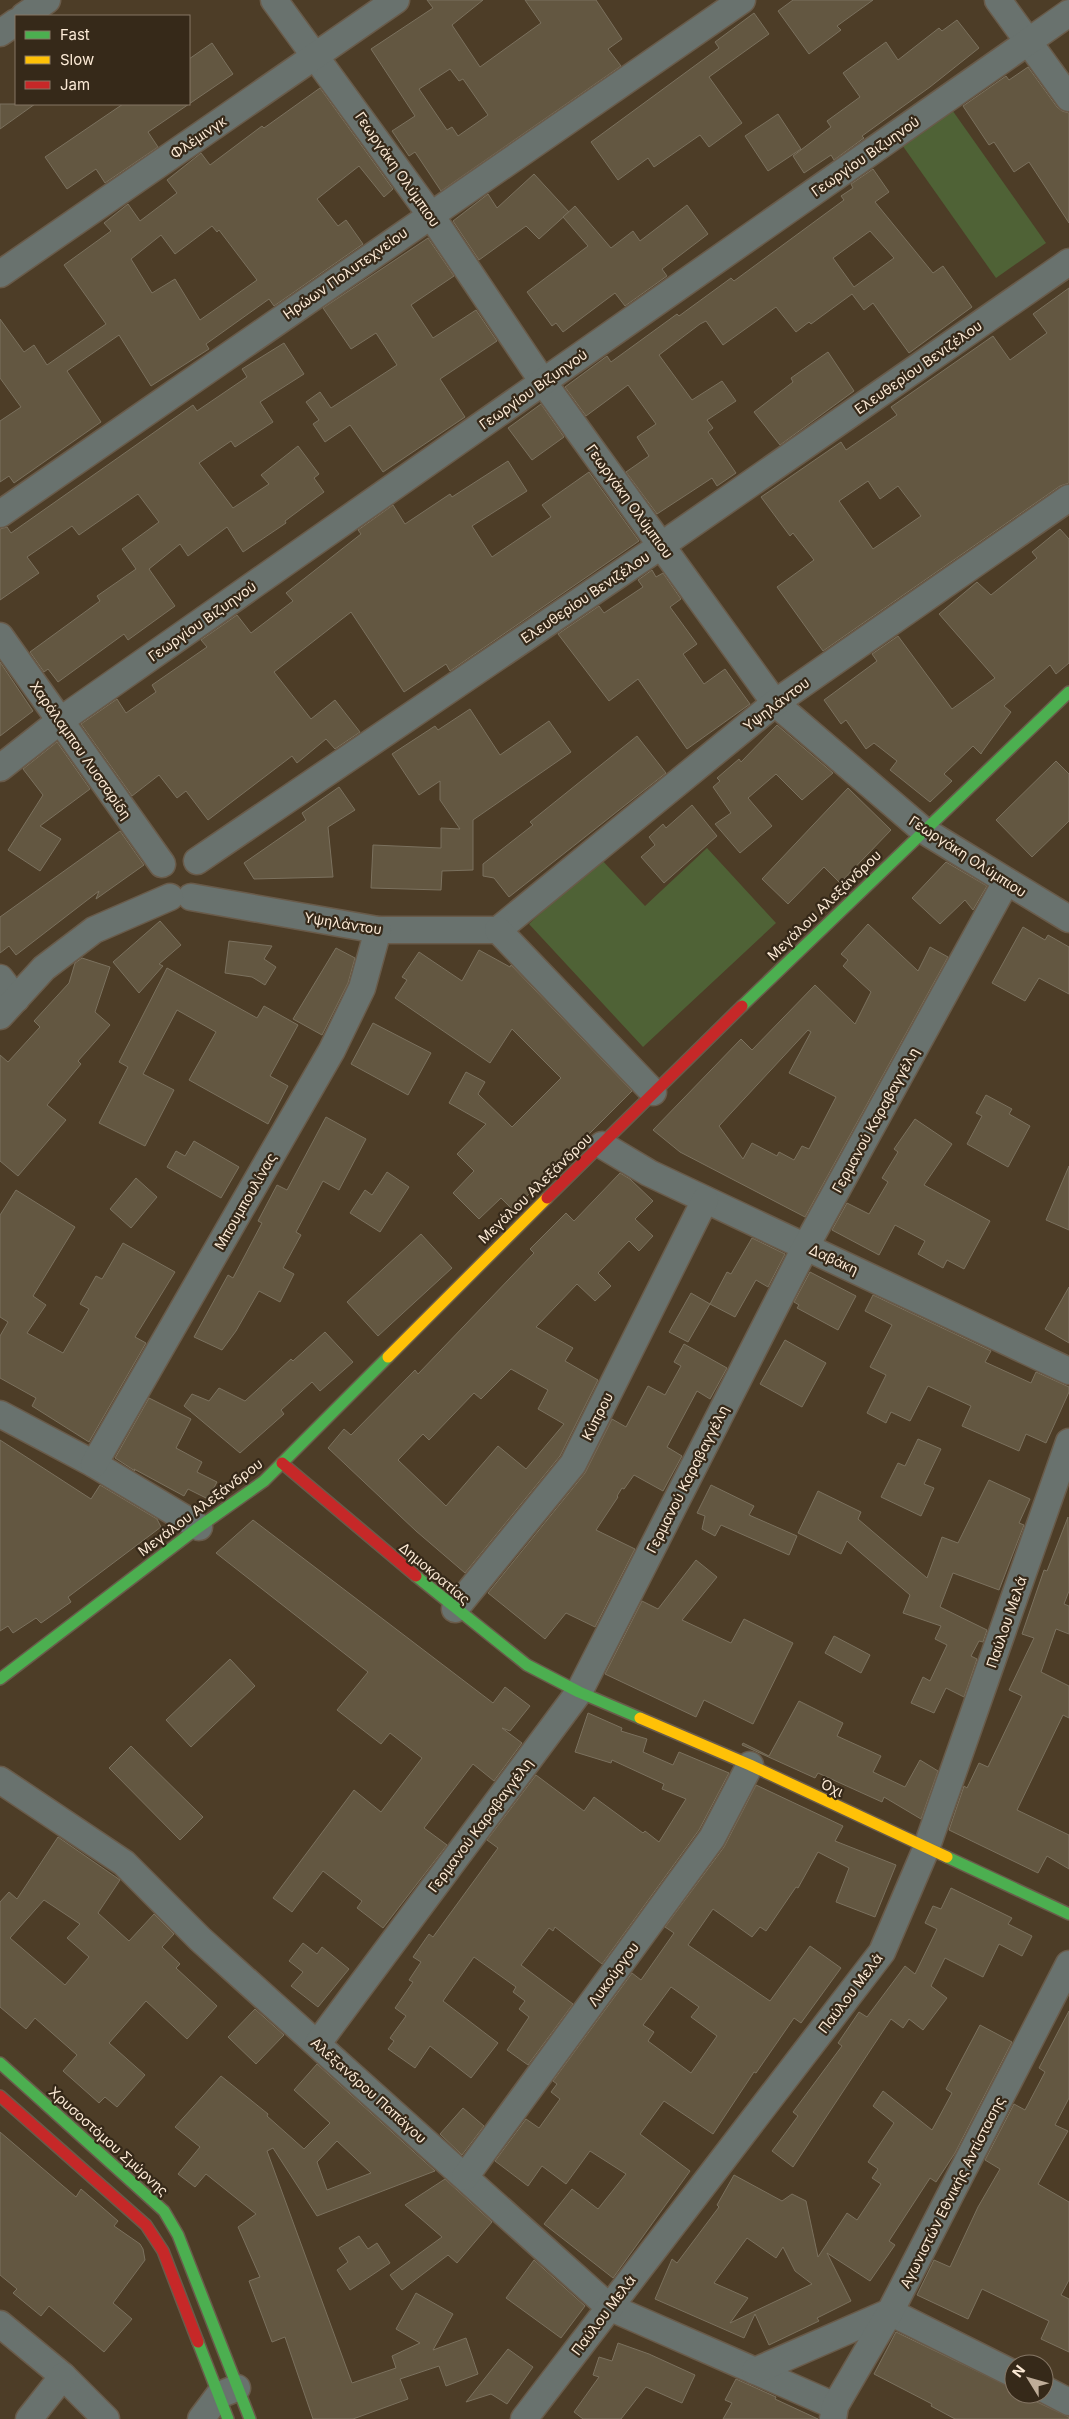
<svg xmlns="http://www.w3.org/2000/svg" width="1069" height="2419" font-family="Inter,sans-serif">
<style>
.green{fill:#4f6236}
.building{fill:#635741;stroke:#7b715e;fill-rule:evenodd}
.lines{fill:none;stroke-linecap:round;stroke-linejoin:round}
.street-casing{stroke:#695b4a;stroke-width:29}
.fast-casing{stroke:#695b4a;stroke-width:14}
.slow-casing{stroke:#695b4a;stroke-width:14}
.jam-casing{stroke:#695b4a;stroke-width:14}
.street{stroke:#69726e;stroke-width:26}
.fast{stroke:#4caf50;stroke-width:11}
.slow{stroke:#ffc107;stroke-width:11}
.jam{stroke:#c62828;stroke-width:11}
.labels{text-anchor:middle;dominant-baseline:central;stroke-width:4.5;stroke-linejoin:round;paint-order:stroke}
.street-label{font-size:14px;fill:#fcead6;stroke:#362919}
</style>
<rect width="100%" height="100%" fill="#4d3d27"/>
<!-- green -->
<g class="green">
<path d="M950,107L1046,243L996,278L900,142Z"/>
<path d="M707,848L776,923L643,1047L529,924L600,858L645,906Z"/>
</g>
<!-- building -->
<g class="building">
<path d="M427,0H483L452,25L480,67L541,23L525,0H596L622,39L608,49L621,66L441,191L415,152L409,156L392,131L415,116L371,49L433,8ZM450,69L459,81L463,79L488,115L458,136L452,127L447,130L419,89Z"/>
<path d="M793,0H873L837,26L841,30L809,54L778,11Z"/>
<path d="M754,13L769,34L709,77L742,123L709,147L700,135L654,167L648,158L618,180L591,142L719,48L715,42Z"/>
<path d="M957,20L979,48L930,87L862,136L864,138L834,160L831,155L804,173L793,156L831,127L827,121L860,97L843,73L886,42L898,60L939,28L942,31Z"/>
<path d="M212,43L233,74L148,132L158,147L105,183L96,169L67,189L45,157L123,104H189V59Z"/>
<path d="M1028,67L1057,107L1062,111L1069,113V223L1029,162L1014,172L994,142L989,145L963,106L1006,76L1009,80Z"/>
<path d="M320,88L393,189L384,197L359,166L317,199L338,226L346,220L363,244L274,306L269,299L206,344L209,349L151,386L119,335L67,371L101,422L14,483L9,476L0,482V421L21,407L0,378V319L24,352L34,345L47,365L106,324L64,265L111,231L104,223L128,204L140,221L177,193L167,180L201,153L210,165L262,126L264,128ZM212,226L217,232L219,230L257,280L200,320L175,279L152,293L131,259L161,235L175,254Z"/>
<path d="M0,104H35L0,129Z"/>
<path d="M778,114L801,149L768,171L745,136Z"/>
<path d="M873,169L889,192L875,202L933,273L943,266L972,307L909,353L873,303L864,310L852,294L811,324L809,322L796,332L776,307L723,345L706,321L700,324L659,355L692,400L722,381L736,401L707,420L713,428L708,432L736,473L717,486L712,478L657,514L626,472L649,456L637,437L656,424L628,385L586,416L565,387L607,356L611,362L677,314L679,316L731,278L734,281L844,200L841,196L853,188L851,184ZM870,231L894,258L854,287L833,258Z"/>
<path d="M534,174L569,212L539,239L526,226L479,260L453,221L488,194L497,208Z"/>
<path d="M687,205L708,234L662,269L667,276L625,306L615,293L563,332L556,323L552,326L527,292L588,246L563,217L575,206L611,248L633,231L640,241Z"/>
<path d="M428,238L454,276L411,305L433,338L476,310L497,341L440,379L465,417L383,472L350,425L325,442L313,424L319,420L306,402L320,392L331,408L397,365L376,333L351,349L323,308Z"/>
<path d="M1069,288V483L1060,486L823,651L777,587L814,560L793,533L790,536L761,497L841,442L846,450L897,415L891,407L993,336L1010,360L1047,333L1033,314ZM868,481L880,499L898,486L921,516L873,549L839,501Z"/>
<path d="M284,343L304,374L260,402L273,422L235,447L231,441L199,463L233,508L269,484L261,475L298,446L319,474L314,478L324,492L285,521L286,523L243,552L227,527L188,556L180,544L149,569L175,606L128,640L124,634L58,682L48,669L44,672L30,652L100,601L97,596L136,569L122,549L159,522L138,494L79,535L72,526L27,557L39,573L0,600V529L7,527L11,533L193,405L197,411L247,377L242,369Z"/>
<path d="M828,352L854,391L780,445L754,412L793,382L791,378Z"/>
<path d="M541,404L564,437L532,460L508,428Z"/>
<path d="M508,461L527,491L472,526L492,557L551,517L542,505L589,472L639,541L450,671L446,664L404,692L351,612L274,672L311,719L335,700L360,732L335,749L326,739L297,763L292,756L208,820L186,791L177,798L159,775L132,796L81,724L117,699L126,713L156,692L152,685L207,647L201,640L237,615L251,633L293,601L286,593L361,534L358,530L393,505L405,524L450,494L452,497Z"/>
<path d="M1060,529L1069,539V663L1056,674L1050,665L1004,706L1011,712L982,752L981,754L973,746L944,774L952,781L930,802L890,770L897,761L874,743L866,749L846,720L841,724L824,700L877,661L872,654L898,636L952,709L995,678L939,614L977,582L991,595L1037,558L1032,552Z"/>
<path d="M652,570L656,577L663,573L681,599L670,607L697,644L683,654L704,684L725,669L750,704L687,749L638,679L609,701L558,634L599,606L604,613L643,587L638,580Z"/>
<path d="M0,662L33,711L0,736Z"/>
<path d="M470,709L500,755L549,721L571,752L473,820V870L442,871L441,890L371,888L373,845L441,848V828L460,829L440,800V781L419,795L392,754L435,726L438,730Z"/>
<path d="M777,725L833,773L802,800L776,774L748,798L772,826L740,853L715,824L731,813L713,787L720,781L717,778L739,759L741,762Z"/>
<path d="M637,736L666,773L509,897L494,878L483,876V864L533,825L530,822Z"/>
<path d="M57,742L90,789L40,826L61,839L40,871L8,850L43,795L23,769Z"/>
<path d="M1056,761L1069,774V821L1032,857L996,820Z"/>
<path d="M339,787L355,810L328,827L333,877L254,879L244,863L306,820L302,813Z"/>
<path d="M848,788L891,830L840,883L824,867L788,904L762,879Z"/>
<path d="M692,805L717,836L664,883L641,857L655,845L649,837L663,824L666,828Z"/>
<path d="M120,831L144,865L96,899L99,891L16,955L9,946L0,953V917Z"/>
<path d="M946,862L987,886L973,910L965,900L940,924L912,898Z"/>
<path d="M160,921L181,945L159,964L163,966L139,993L113,962Z"/>
<path d="M868,924L918,971L930,947L948,957L805,1217L680,1152L653,1130L741,1039L752,1050L815,985L855,1024L871,992L843,966L848,960L841,954ZM808,1030L811,1032L789,1073L836,1097L809,1149L802,1146L794,1160L779,1152L777,1156L752,1143L743,1159L719,1126Z"/>
<path d="M1023,927L1045,940L1048,935L1069,947V994L1039,978L1025,1001L992,983Z"/>
<path d="M229,941L272,946L264,959L276,967L265,985L252,977L225,973Z"/>
<path d="M336,948L355,958L348,983L322,1035L293,1019Z"/>
<path d="M479,950L510,967L511,965L632,1091L513,1210L501,1198L479,1219L453,1193L474,1171L457,1154L486,1124L449,1103L466,1072L485,1082L478,1094L512,1127L561,1078L512,1029L490,1063L395,998L407,980L402,977L419,952L462,981Z"/>
<path d="M82,958L110,967L95,1012L110,1025L78,1061L81,1064L47,1105L66,1120L18,1176L0,1161V1055L8,1062L40,1027L34,1021L69,983L75,963Z"/>
<path d="M167,968L257,1018L264,1006L298,1025L270,1076L288,1086L268,1124L189,1080L216,1032L177,1010L143,1074L174,1090L145,1146L99,1123L128,1067L119,1062Z"/>
<path d="M373,1023L431,1053L408,1095L351,1064Z"/>
<path d="M986,1095L1012,1109L1009,1114L1030,1126L1008,1167L967,1144L982,1116L976,1113Z"/>
<path d="M326,1117L366,1139L339,1190L323,1181L296,1232L301,1235L283,1268L294,1274L280,1302L259,1291L236,1331L222,1350L194,1337L228,1275L233,1278L262,1223L258,1221L277,1185L287,1190Z"/>
<path d="M915,1119L952,1144L924,1185L990,1221L964,1269L947,1260L943,1268L918,1254L925,1241L895,1225L879,1255L832,1230L847,1203L869,1214L888,1182L882,1178L898,1152L894,1149Z"/>
<path d="M194,1141L239,1167L221,1198L167,1167L176,1151L185,1156Z"/>
<path d="M1069,1166V1230L1046,1220Z"/>
<path d="M387,1172L409,1187L380,1232L350,1213L365,1190L372,1195Z"/>
<path d="M620,1173L630,1179L653,1201L635,1219L653,1236L639,1251L629,1241L598,1273L611,1286L595,1301L577,1284L536,1327L573,1348L565,1361L598,1380L560,1456L465,1573L416,1531L328,1448L344,1429L351,1435L415,1370L418,1374L534,1253L530,1249L566,1213L574,1221ZM511,1369L548,1390L538,1409L564,1424L526,1469L498,1446L446,1506L398,1460L423,1434L429,1440L474,1393L481,1399Z"/>
<path d="M136,1178L157,1197L131,1228L110,1209Z"/>
<path d="M16,1190L75,1227L33,1296L46,1305L27,1333L63,1353L89,1309L80,1304L96,1276L102,1279L123,1243L175,1272L135,1337L146,1343L89,1442L32,1406L36,1398L0,1378V1336L8,1322L0,1317V1215Z"/>
<path d="M421,1234L452,1268L378,1336L347,1302Z"/>
<path d="M752,1238L785,1254L768,1287L756,1280L735,1317L710,1304L688,1342L669,1332L691,1293L710,1304L727,1272L731,1274Z"/>
<path d="M810,1272L856,1296L838,1330L797,1308L799,1305L794,1302Z"/>
<path d="M1069,1287V1343L1045,1329Z"/>
<path d="M873,1295L991,1351L985,1362L1031,1383L1036,1372L1069,1387V1392L1046,1443L1026,1434L1019,1451L962,1426L971,1406L928,1386L910,1421L891,1412L886,1423L867,1413L886,1375L870,1367L892,1325L865,1311Z"/>
<path d="M325,1332L353,1362L320,1391L312,1382L281,1410L284,1414L240,1453L184,1406L192,1394L209,1401L219,1388L245,1401L291,1359L293,1361Z"/>
<path d="M785,1340L826,1363L802,1407L760,1384Z"/>
<path d="M684,1344L727,1368L710,1399L697,1391L667,1447L682,1456L663,1491L634,1475L624,1489L622,1488L617,1496L618,1497L596,1530L635,1549L595,1627L566,1613L545,1639L488,1593L585,1473L612,1419L626,1427L648,1386L665,1395L681,1366L674,1362Z"/>
<path d="M149,1398L191,1419L176,1448L202,1462L197,1472L217,1482L208,1499L188,1489L184,1496L134,1469L135,1471L115,1458Z"/>
<path d="M918,1439L941,1449L924,1484L934,1488L921,1516L881,1497L898,1463L905,1466Z"/>
<path d="M0,1440L91,1499L100,1485L157,1519L161,1527L68,1597L71,1602L41,1623L36,1618L13,1633L8,1626L0,1631Z"/>
<path d="M989,1480L1030,1499L1019,1523L1024,1525L999,1590L953,1573L940,1607L987,1630L983,1642L979,1641L971,1656L977,1659L964,1697L946,1688L934,1713L911,1703L923,1677L930,1681L947,1645L935,1639L941,1626L903,1613L910,1595L847,1541L841,1554L798,1533L818,1491L861,1512L858,1519L927,1578L942,1537L958,1543Z"/>
<path d="M711,1485L754,1506L749,1515L797,1536L789,1555L721,1525L715,1536L702,1529L705,1516L697,1513Z"/>
<path d="M1068,1517L1069,1591L1064,1604L1069,1606V1634L1056,1629L1041,1672L1069,1686V1718L1063,1715L1017,1810L1069,1835V1869L1047,1856L1038,1873L949,1830L964,1786L967,1788L979,1763L988,1767L1022,1696L1009,1690L1034,1638L1022,1634L1044,1570L1047,1571Z"/>
<path d="M253,1520L493,1703L505,1687L530,1706L510,1731L502,1728L522,1743L494,1781L473,1764L424,1828L447,1845L383,1928L357,1908L362,1901L323,1871L292,1912L273,1898L354,1790L381,1812L422,1758L390,1733L381,1744L337,1710L368,1672L216,1553Z"/>
<path d="M696,1560L717,1577L682,1620L731,1643L744,1619L793,1643L753,1724L704,1700L696,1717L605,1674L642,1601L658,1609Z"/>
<path d="M834,1636L870,1655L861,1673L825,1653Z"/>
<path d="M230,1659L255,1686L191,1747L166,1720Z"/>
<path d="M799,1701L843,1723L837,1736L881,1756L873,1772L905,1787L920,1760L938,1771L921,1819L884,1797L882,1802L818,1773L815,1778L742,1745L743,1743L769,1756Z"/>
<path d="M588,1713L622,1728L621,1731L647,1739L643,1752L673,1765L679,1752L729,1773L699,1830L602,1964L555,1927L553,1931L549,1928L521,1965L573,2004L528,2065L507,2050L529,2017L519,2009L525,2001L513,1992L516,1987L474,1957L443,2001L498,2043L471,2078L430,2046L415,2068L388,2049L394,2041L390,2038L406,2016L395,2008L413,1982L409,1980L421,1962L413,1957L429,1934L433,1937L498,1848L487,1840L536,1775L584,1811L594,1797L643,1833L645,1831L659,1842L686,1799L662,1789L664,1784L612,1760L611,1763L575,1752Z"/>
<path d="M131,1746L203,1817L180,1840L109,1768Z"/>
<path d="M756,1785L843,1826L835,1841L896,1865L875,1917L836,1902L849,1868L818,1852L798,1888L796,1887L766,1931L760,1927L752,1937L713,1909L688,1945L770,2001L810,1946L841,1968L801,2023L794,2018L756,2073L754,2072L713,2134L664,2101L640,2134L690,2171L613,2278L544,2224L572,2189L598,2209L626,2174L590,2151L566,2184L542,2166L528,2186L495,2161L526,2119L539,2128L560,2099L551,2092L557,2084L553,2081L632,1973L641,1980L674,1933L665,1927L724,1847ZM671,1987L699,2007L691,2017L717,2036L691,2073L648,2041L654,2032L643,2025Z"/>
<path d="M58,1837L120,1880L98,1913L129,1941L154,1914L174,1934L162,1947L180,1964L176,1968L217,2006L187,2039L146,2001L109,2043L145,2075L117,2107L105,2097L99,2103L63,2071L77,2055L35,2018L26,2029L0,2007V1902L9,1892L17,1899ZM44,1900L80,1924L67,1938L89,1957L65,1985L10,1938Z"/>
<path d="M951,1888L1012,1918L1008,1924L1032,1936L1022,1956L999,1944L983,1977L945,1958L931,1986L947,1998L923,2030L909,2019L903,2028L891,2019L793,2167L772,2151L798,2116L793,2112L842,2046L838,2043L859,2012L867,2017L905,1966L915,1974L937,1929L925,1923L933,1906L941,1909Z"/>
<path d="M303,1943L317,1954L322,1947L349,1969L318,2007L291,1986L303,1972L289,1961Z"/>
<path d="M255,2009L284,2035L256,2064L228,2037Z"/>
<path d="M1069,2011V2098L1055,2125L1068,2131L1038,2184L1069,2202V2280L1061,2295L1069,2299V2352L1041,2339L1049,2321L982,2289L968,2319L917,2295L934,2260L950,2267L978,2207L1000,2169L985,2160L1014,2104L1025,2110L1045,2072L1039,2068Z"/>
<path d="M980,2025L1012,2042L955,2153L936,2182L930,2178L889,2241L895,2245L870,2281L827,2253L851,2301L817,2318L819,2321L769,2345L755,2314L744,2338L655,2299L672,2259L677,2263L719,2207L717,2205L734,2175L782,2201L792,2194L806,2201L818,2257L847,2213L857,2220L881,2184L872,2178L878,2169L868,2162L894,2123L873,2106L883,2091L932,2130L952,2093L946,2089ZM747,2238L776,2258L783,2247L795,2271L812,2284L730,2323L748,2298L714,2283Z"/>
<path d="M317,2064L435,2171L317,2216L273,2148L267,2151L352,2383L396,2368L392,2356L420,2343L396,2329L416,2293L453,2314L433,2350L466,2338L478,2374L446,2386L439,2366L400,2379L408,2399L353,2419H313L285,2337L272,2342L249,2281L260,2277L238,2227L256,2214L206,2174L195,2187L178,2174L200,2147L175,2127L221,2076L268,2114L267,2116L304,2149L330,2123L294,2090ZM337,2141L371,2173L327,2190L317,2162Z"/>
<path d="M463,2108L484,2126L462,2155L440,2134Z"/>
<path d="M0,2132L76,2197L81,2189L118,2221L114,2226L140,2244L143,2249L145,2260L113,2303L132,2319L104,2352L49,2306L41,2316L13,2293L17,2289L0,2275Z"/>
<path d="M445,2179L492,2222L457,2263L448,2255L402,2290L390,2275L442,2237L405,2205Z"/>
<path d="M359,2236L368,2249L377,2243L390,2263L350,2290L337,2270L348,2262L339,2248Z"/>
<path d="M534,2260L585,2306L561,2338L506,2298Z"/>
<path d="M896,2332L1014,2389V2394H1029L1037,2402L1069,2417V2419H955L931,2406L932,2404L874,2374Z"/>
<path d="M618,2343L649,2354L695,2375L682,2403L646,2387L621,2419H583L574,2412L599,2377L593,2375L599,2357L612,2361Z"/>
<path d="M508,2349L533,2367L507,2404L491,2394L466,2402Z"/>
<path d="M736,2379L776,2397L775,2399L818,2419H723L732,2403L725,2400Z"/>
</g>
<g class="lines">
<!-- street casing -->
<g class="street-casing">
<g id="street">
<path d="M274,0L430,214L543,382L775,703L923,830L1069,919"/>
<path d="M998,0L1069,98"/>
<path d="M24,16L47,0"/>
<path d="M0,33L16,22"/>
<path d="M0,274L396,0"/>
<path d="M0,514L742,0"/>
<path d="M0,636L162,864"/>
<path d="M0,768L61,720L1069,13"/>
<path d="M197,861L662,545L1069,262"/>
<path d="M191,897L378,930H498L775,703L1069,498"/>
<path d="M498,930L653,1092"/>
<path d="M0,978L16,999"/>
<path d="M0,1016L44,968L94,930L170,897"/>
<path d="M602,1145L649,1173L1069,1371"/>
<path d="M0,1414L94,1464L199,1527"/>
<path d="M94,1464L332,1050L362,988L378,930"/>
<path d="M455,1609L573,1464L705,1200"/>
<path d="M0,1780L124,1863L200,1939L609,2307L835,2406"/>
<path d="M318,2043L579,1692L806,1246L1006,882"/>
<path d="M465,2177L712,1838L750,1765"/>
<path d="M890,2312L1014,2374"/>
<path d="M0,2324L63,2376L106,2419"/>
<path d="M755,2371L890,2312"/>
<path d="M1044,2389L1069,2402"/>
<path d="M29,2419L63,2376"/>
<path d="M201,2419L219,2395L237,2388"/>
<path d="M524,2419L882,1952L926,1849L1069,1442"/>
<path d="M833,2419L835,2406L890,2312L1069,1964"/>
</g>
</g>
<!-- fast casing -->
<g class="fast-casing">
<g id="fast">
<path d="M742,1006L1069,692"/>
<path d="M416,1576L527,1665L579,1692L640,1718"/>
<path d="M0,1679L199,1527L264,1481L388,1357"/>
<path d="M947,1857L1069,1914"/>
<path d="M0,2063L164,2211L178,2235L250,2419"/>
<path d="M198,2342L228,2419"/>
</g>
</g>
<!-- slow casing -->
<g class="slow-casing">
<g id="slow">
<path d="M388,1357L547,1198"/>
<path d="M640,1718L750,1765L947,1857"/>
</g>
</g>
<!-- jam casing -->
<g class="jam-casing">
<g id="jam">
<path d="M547,1198L742,1006"/>
<path d="M282,1463L416,1576"/>
<path d="M0,2096L146,2225L163,2251L198,2342"/>
</g>
</g>
<!-- street -->
<use href="#street" class="street"/>
<!-- fast -->
<use href="#fast" class="fast"/>
<!-- slow -->
<use href="#slow" class="slow"/>
<!-- jam -->
<use href="#jam" class="jam"/>
</g>
<g class="labels">
<!-- street labels -->
<g class="street-label">
<text transform="translate(198 137) rotate(-34)">Φλέμινγκ</text>
<text transform="translate(865 156) rotate(-35)">Γεωργίου Βιζυηνού</text>
<text transform="translate(398 169) rotate(55)">Γεωργάκη Ολύμπιου</text>
<text transform="translate(345 273) rotate(-35)">Ηρώων Πολυτεχνείου</text>
<text transform="translate(918 367) rotate(-35)">Ελευθερίου Βενιζέλου</text>
<text transform="translate(533 389) rotate(-35)">Γεωργίου Βιζυηνού</text>
<text transform="translate(630 501) rotate(54)">Γεωργάκη Ολύμπιου</text>
<text transform="translate(585 597) rotate(-34)">Ελευθερίου Βενιζέλου</text>
<text transform="translate(202 621) rotate(-35)">Γεωργίου Βιζυηνού</text>
<text transform="translate(776 704) rotate(-37)">Υψηλάντου</text>
<text transform="translate(81 750) rotate(55)">Χαράλαμπου Λυσσαρίδη</text>
<text transform="translate(968 856) rotate(33)">Γεωργάκη Ολύμπιου</text>
<text transform="translate(824 905) rotate(-44)">Μεγάλου Αλεξάνδρου</text>
<text transform="translate(343 923) rotate(9)">Υψηλάντου</text>
<text transform="translate(875 1120) rotate(-61)">Γερμανού Καραβαγγέλη</text>
<text transform="translate(535 1188) rotate(-44)">Μεγάλου Αλεξάνδρου</text>
<text transform="translate(245 1201) rotate(-60)">Μπουμπουλίνας</text>
<text transform="translate(834 1259) rotate(25)">Δαβάκη</text>
<text transform="translate(597 1416) rotate(-63)">Κύπρου</text>
<text transform="translate(687 1479) rotate(-63)">Γερμανού Καραβαγγέλη</text>
<text transform="translate(200 1507) rotate(-37)">Μεγάλου Αλεξάνδρου</text>
<text transform="translate(435 1573) rotate(40)">Δημοκρατίας</text>
<text transform="translate(1006 1622) rotate(-71)">Παύλου Μελά</text>
<text transform="translate(832 1787) rotate(25)">Όχι</text>
<text transform="translate(480 1825) rotate(-53)">Γερμανού Καραβαγγέλη</text>
<text transform="translate(613 1974) rotate(-54)">Λυκούργου</text>
<text transform="translate(850 1993) rotate(-53)">Παύλου Μελά</text>
<text transform="translate(369 2090) rotate(42)">Αλέξανδρου Παπάγου</text>
<text transform="translate(109 2141) rotate(42)">Χρυσοστόμου Σμύρνης</text>
<text transform="translate(952 2192) rotate(-63)">Αγωνιστών Εθνικής Αντίστασης</text>
<text transform="translate(603 2315) rotate(-53)">Παύλου Μελά</text>
</g>
</g>
<!-- legend -->
<rect x="15" y="15" width="175" height="90" fill="#362919" stroke="#857665"/>
<rect x="25" y="31" width="25" height="8" fill="#4caf50" stroke="#857665"/>
<text x="60" y="40" font-size="15" fill="#fcead6">Fast</text>
<rect x="25" y="56" width="25" height="8" fill="#ffc107" stroke="#857665"/>
<text x="60" y="65" font-size="15" fill="#fcead6">Slow</text>
<rect x="25" y="81" width="25" height="8" fill="#c62828" stroke="#857665"/>
<text x="60" y="90" font-size="15" fill="#fcead6">Jam</text>
<!-- north arrow -->
<g transform="translate(1029 2379) rotate(307)"><circle r="24" fill="#362919" stroke="#857665"/>
<path d="M0-4L9 19L0 12L-9 19Z" fill="#bfad99"/>
<text y="-8" font-size="14" font-weight="bold" text-anchor="middle" fill="#fcead6">N</text>
</g>
</svg>
